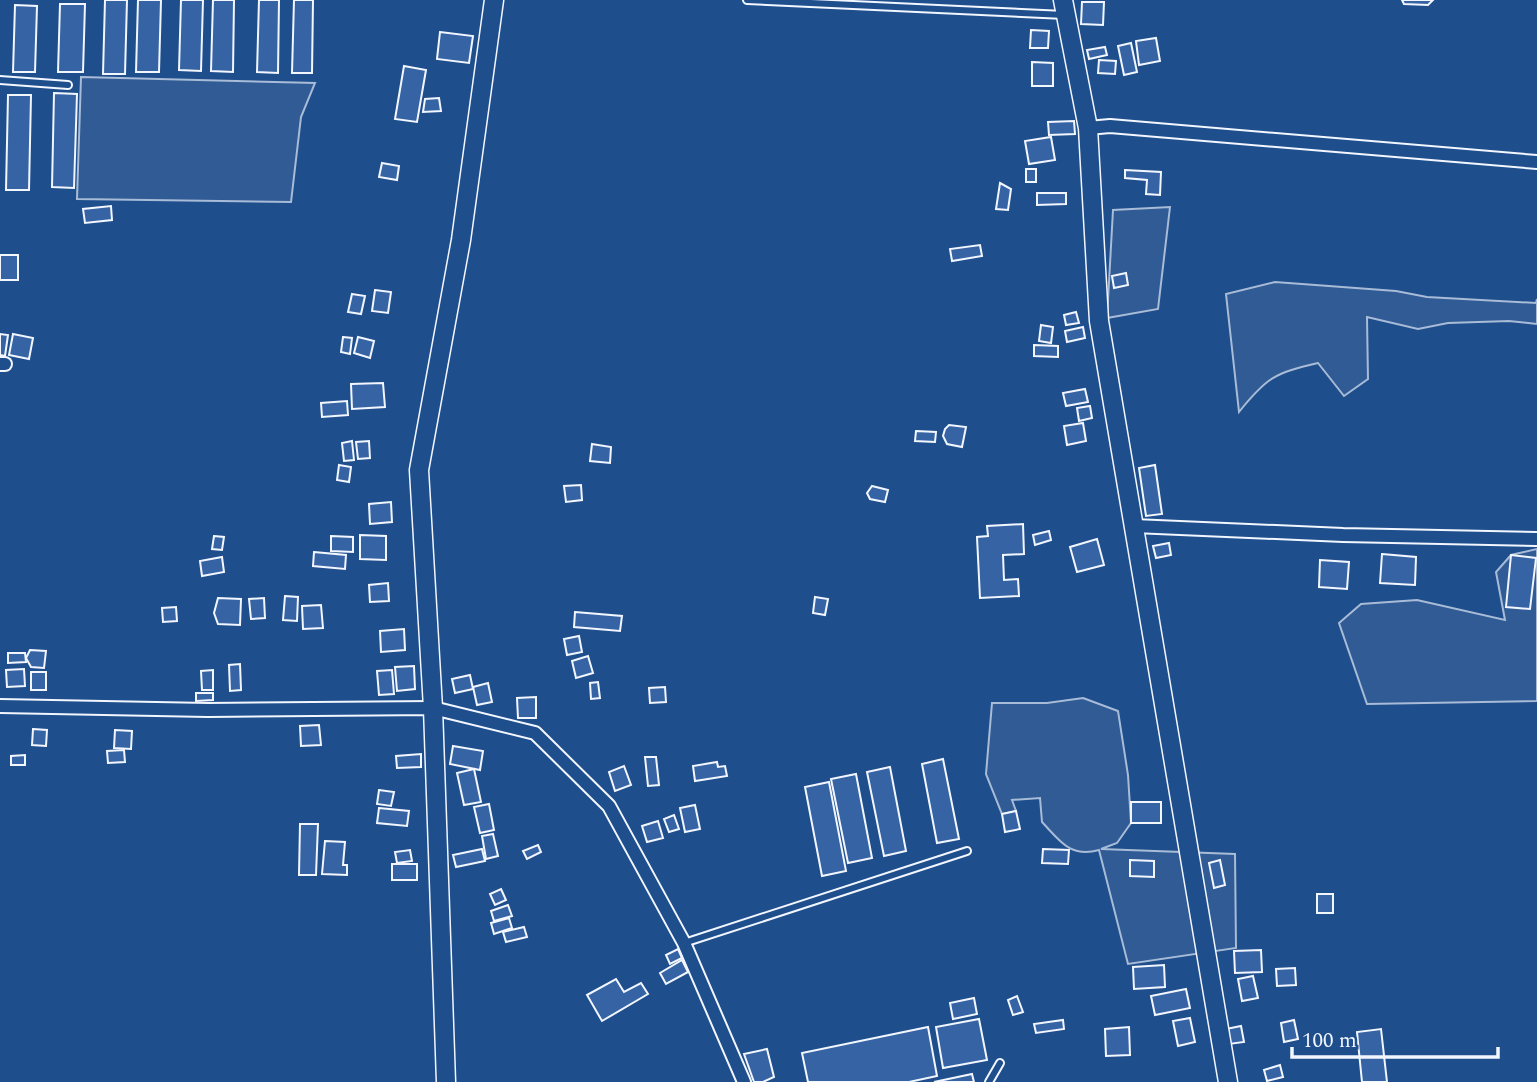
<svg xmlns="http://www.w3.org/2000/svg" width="1537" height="1082" font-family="Spectral,serif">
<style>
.green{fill:#305b95;stroke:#a8bbd7;stroke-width:2}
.building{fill:#3563a3;stroke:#f2f6ff;stroke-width:2}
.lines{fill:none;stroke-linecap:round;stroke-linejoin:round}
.lane-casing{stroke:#f2f6ff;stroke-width:10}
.street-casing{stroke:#f2f6ff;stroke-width:16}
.secondary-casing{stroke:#f2f6ff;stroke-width:21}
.lane{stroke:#1f4e8c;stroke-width:6}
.street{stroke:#1f4e8c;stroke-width:12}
.secondary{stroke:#1f4e8c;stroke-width:18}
</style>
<rect width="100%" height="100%" fill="#1f4e8c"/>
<!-- green -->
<g class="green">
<path d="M81,77L315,83L301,117L291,202L77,199Z"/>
<path d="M1170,207L1158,309L1107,318L1113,210Z"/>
<path d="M1275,282L1396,291L1427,297L1536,303L1537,299V324L1509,321L1448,323L1418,329L1367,317L1368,379L1344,396L1318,363C1275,373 1267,377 1239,412L1226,294Z"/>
<path d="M1537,549V701L1367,704L1339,623L1361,604L1417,600L1505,620L1496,572L1511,555Z"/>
<path d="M1083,698L1118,711L1128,775L1131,823L1117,843L1101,849L1235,854L1236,948L1128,964L1099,850C1070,858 1060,841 1042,822L1040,798L1012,800L1016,811L1002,814L986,774L992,703H1047Z"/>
</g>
<!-- building -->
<g class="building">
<path d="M105,0H127L125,74H103Z"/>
<path d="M138,0H161L159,72H136Z"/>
<path d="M181,0H203L201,71L179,70Z"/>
<path d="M213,0H234L233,72L211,71Z"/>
<path d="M259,0H279L278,73L257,72Z"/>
<path d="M294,0H313L312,73H292Z"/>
<path d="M1402,0H1433L1428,5L1404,4Z"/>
<path d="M1082,2H1104L1103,25L1081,24Z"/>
<path d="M60,4H85L83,72H58Z"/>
<path d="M15,5L37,6L35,72H13Z"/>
<path d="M1031,30L1049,31L1048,48H1030Z"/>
<path d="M440,32L473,36L469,63L437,59Z"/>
<path d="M1156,38L1160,61L1139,65L1136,41Z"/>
<path d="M1131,43L1137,72L1124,75L1118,46Z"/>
<path d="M1105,47L1107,55L1089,59L1087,50Z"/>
<path d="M1099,60L1116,61L1115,74L1098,73Z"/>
<path d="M1032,62L1053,63V86H1032Z"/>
<path d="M404,66L426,70L417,122L395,119Z"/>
<path d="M54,93L77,94L74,188L52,187Z"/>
<path d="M8,95H31L29,190H6Z"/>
<path d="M439,98L441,111L423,112L425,99Z"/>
<path d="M1074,121L1075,134L1049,135L1048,122Z"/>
<path d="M1051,137L1055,160L1029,164L1025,141Z"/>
<path d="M382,163L399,166L397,180L379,177Z"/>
<rect x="1026" y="169" width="10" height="13"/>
<path d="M1125,170L1161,172L1160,195L1146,194L1147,180L1125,178Z"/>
<path d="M1000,183L1011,189L1008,210L996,209Z"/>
<path d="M1037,193H1066V204L1037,205Z"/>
<path d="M111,206L112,220L85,223L83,209Z"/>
<path d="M980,245L982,256L952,261L950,249Z"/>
<rect x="0" y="255" width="18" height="25"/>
<path d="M1126,273L1128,285L1114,288L1112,276Z"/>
<path d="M375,290L391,292L388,313L372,311Z"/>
<path d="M352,294L365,296L361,314L348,312Z"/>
<path d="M1076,312L1079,323L1066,325L1064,315Z"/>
<path d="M1041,325L1053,327L1051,343L1039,341Z"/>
<path d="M1083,327L1085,338L1067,342L1065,331Z"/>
<path d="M0,334L8,335L5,356L0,355Z"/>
<path d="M13,334L33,338L29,359L9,355Z"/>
<path d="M343,337L352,338L350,354L341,352Z"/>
<path d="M358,337L374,341L370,358L354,353Z"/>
<path d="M1034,345L1058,346V357L1034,356Z"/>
<path d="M383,383L385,407L352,409L351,384Z"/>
<path d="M1085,389L1088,402L1066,406L1063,393Z"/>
<path d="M347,401L348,415L322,417L321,403Z"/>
<path d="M1090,406L1092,418L1079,421L1077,408Z"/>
<path d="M1083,423L1086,441L1067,445L1064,426Z"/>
<path d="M949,425L966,427L962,447L947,444L943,436L945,429Z"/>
<path d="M916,431L936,432L935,442L915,441Z"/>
<path d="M352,441L354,460L344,461L342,443Z"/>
<path d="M369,441L370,458L358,459L356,442Z"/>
<path d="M592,444L611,447L610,463L590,461Z"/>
<path d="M339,465L351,467L349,482L337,480Z"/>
<path d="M1155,465L1162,514L1146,516L1139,468Z"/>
<path d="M581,485L582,500L566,502L564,486Z"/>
<path d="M872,486L888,490L885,502L870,499L867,493Z"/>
<path d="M391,502L392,522L370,524L369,504Z"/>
<path d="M1023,524L1024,554L1003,555L1004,580L1018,579L1019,596L980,598L977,537L988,536L987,526Z"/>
<path d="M1049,531L1051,540L1035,545L1033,535Z"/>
<path d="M360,535L386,536V560L360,559Z"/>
<path d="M214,536L224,537L222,550L212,549Z"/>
<path d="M331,536L353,537V552L331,551Z"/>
<path d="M1097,539L1104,565L1077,572L1070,547Z"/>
<path d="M1169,543L1171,555L1156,558L1153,546Z"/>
<path d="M314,552L346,555L345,569L313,566Z"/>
<path d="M1382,554L1416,557L1415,585L1380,583Z"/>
<path d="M1511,555L1536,558L1530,609L1506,607Z"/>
<path d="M222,557L224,572L202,576L200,561Z"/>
<path d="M1320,560L1349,562L1347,589L1319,587Z"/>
<path d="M388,583L389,601L370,602L369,585Z"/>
<path d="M285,596L298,597L297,621L283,620Z"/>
<path d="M815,597L828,599L825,615L813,613Z"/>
<path d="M218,598L241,599L240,625L218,624L214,613Z"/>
<path d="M264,598L265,618L251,619L249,599Z"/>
<path d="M321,605L323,628L303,629L302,606Z"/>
<path d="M176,607L177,621L163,622L162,608Z"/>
<path d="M575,612L622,616L620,631L574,627Z"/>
<path d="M404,629L405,650L381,652L380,631Z"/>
<path d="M579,636L582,652L567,655L564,639Z"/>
<path d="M30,650L46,651L44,668L31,667L26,658Z"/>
<path d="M8,653H25L26,662L8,663Z"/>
<path d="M588,656L593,673L576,678L572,661Z"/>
<path d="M240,664L241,690L230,691L229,665Z"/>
<path d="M414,666L415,689L397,691L395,667Z"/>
<path d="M24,669L25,686L7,687L6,670Z"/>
<path d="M213,670V690H202L201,671Z"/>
<path d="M392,670L394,694L379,695L377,671Z"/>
<rect x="31" y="672" width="15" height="18"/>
<path d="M470,675L473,689L455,693L452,679Z"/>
<path d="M598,682L600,698L591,699L590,683Z"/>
<path d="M488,683L492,702L477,705L473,687Z"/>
<path d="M665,687L666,702L650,703L649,688Z"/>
<path d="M196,693H213V700L196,701Z"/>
<path d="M536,697V718H518L517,698Z"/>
<path d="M319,725L321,745L301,746L300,726Z"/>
<path d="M33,729L47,730L46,746L32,745Z"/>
<path d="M115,730L132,731L131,749L114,748Z"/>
<path d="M453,746L483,751L480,770L450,764Z"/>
<path d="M124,750L125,762L108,763L107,751Z"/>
<path d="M421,754V767L397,768L396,756Z"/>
<path d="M25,755V765H11V756Z"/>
<path d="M645,757H656L659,785L648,786Z"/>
<path d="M943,759L959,839L937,843L922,764Z"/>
<path d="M717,762L718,767L725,766L727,776L695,781L693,766Z"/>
<path d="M624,766L631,785L615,791L609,772Z"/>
<path d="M890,767L906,851L884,856L867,772Z"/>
<path d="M474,769L481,802L464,805L457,773Z"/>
<path d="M856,774L872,858L848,863L831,779Z"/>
<path d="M829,782L846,871L822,876L805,787Z"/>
<path d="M379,790L394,792L391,806L377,804Z"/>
<rect x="1131" y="802" width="30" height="21"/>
<path d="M489,804L494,830L480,833L474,807Z"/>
<path d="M695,805L700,829L685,832L680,808Z"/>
<path d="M379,808L409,811L407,826L377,823Z"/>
<path d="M1016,811L1020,829L1005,832L1002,814Z"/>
<path d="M674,815L679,829L669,832L664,819Z"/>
<path d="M658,821L663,838L647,842L642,826Z"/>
<path d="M300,824H318L316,875H299Z"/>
<path d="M493,834L498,856L486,859L482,836Z"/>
<path d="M325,841L345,842L343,865H347V875L322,874Z"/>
<path d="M538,845L541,852L527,859L523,851Z"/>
<path d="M482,849L485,861L456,867L453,855Z"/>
<path d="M1043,849L1069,850L1068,864L1042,863Z"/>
<path d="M410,850L412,861L397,863L395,852Z"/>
<path d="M1130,860L1154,861V877L1130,876Z"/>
<path d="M1220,860L1225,885L1214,888L1209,863Z"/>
<rect x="392" y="864" width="25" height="16"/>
<path d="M501,889L506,900L495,905L490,894Z"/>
<rect x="1317" y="894" width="16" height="19"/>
<path d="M508,905L512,916L494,921L491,911Z"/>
<path d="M509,918L512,928L494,934L491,923Z"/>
<path d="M524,927L527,937L506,942L503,932Z"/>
<path d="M678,949L682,958L670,964L666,955Z"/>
<path d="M1261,950L1262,972L1235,973L1234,951Z"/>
<path d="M682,960L688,972L666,984L660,973Z"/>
<path d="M1164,965L1165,987L1134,989L1133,967Z"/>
<path d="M1295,968L1296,985L1277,986L1276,969Z"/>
<path d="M1253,976L1258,998L1242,1001L1238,979Z"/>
<path d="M616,979L624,992L641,983L648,994L602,1021L587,995Z"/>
<path d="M1186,989L1190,1008L1155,1015L1151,996Z"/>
<path d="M1017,996L1023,1012L1013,1015L1008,1000Z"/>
<path d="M974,998L977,1014L953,1019L950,1003Z"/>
<path d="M1190,1018L1195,1042L1178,1046L1173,1021Z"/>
<path d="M979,1019L987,1060L943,1068L936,1027Z"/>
<path d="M1063,1020L1064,1029L1036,1033L1034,1024Z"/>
<path d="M1294,1020L1298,1039L1284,1042L1281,1023Z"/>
<path d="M1241,1026L1244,1042L1229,1044L1226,1029Z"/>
<path d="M928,1027L937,1076L909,1082H808L802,1053Z"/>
<path d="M1129,1027L1130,1055L1106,1056L1105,1029Z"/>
<path d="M1381,1029L1387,1082H1362L1357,1032Z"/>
<path d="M767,1049L774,1077L763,1082H754L744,1054Z"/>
<path d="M1280,1065L1283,1077L1267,1081L1264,1070Z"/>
<path d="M972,1074L974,1082H934Z"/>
</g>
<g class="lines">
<!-- lane casing -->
<g class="lane-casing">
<g id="lane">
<path d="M747,0L1065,15"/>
<path d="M0,80L68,85"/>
<path d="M684,943L967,851"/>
<path d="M989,1082L1000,1063"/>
</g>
</g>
<!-- street casing -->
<g class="street-casing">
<g id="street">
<path d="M1088,128L1110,126L1537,162"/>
<path d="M0,364H5"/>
<path d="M1134,526L1343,535L1536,539"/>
<path d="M0,706L208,710L433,708L535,733L609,806L684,943L744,1082"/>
</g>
</g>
<!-- secondary casing -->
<g class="secondary-casing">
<g id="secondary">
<path d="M1063,0L1088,128L1099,321L1228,1082"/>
<path d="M446,1082L433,708L419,470L461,240L494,0"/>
</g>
</g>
<!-- lane -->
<use href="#lane" class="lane"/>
<!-- street -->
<use href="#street" class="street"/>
<!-- secondary -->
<use href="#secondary" class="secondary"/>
</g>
<!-- scale -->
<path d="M1292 1047v10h206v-10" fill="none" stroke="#f2f6ff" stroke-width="3.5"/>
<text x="1302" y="1047" font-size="21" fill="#f2f6ff" stroke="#1f4e8c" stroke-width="5" paint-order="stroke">100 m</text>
</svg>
